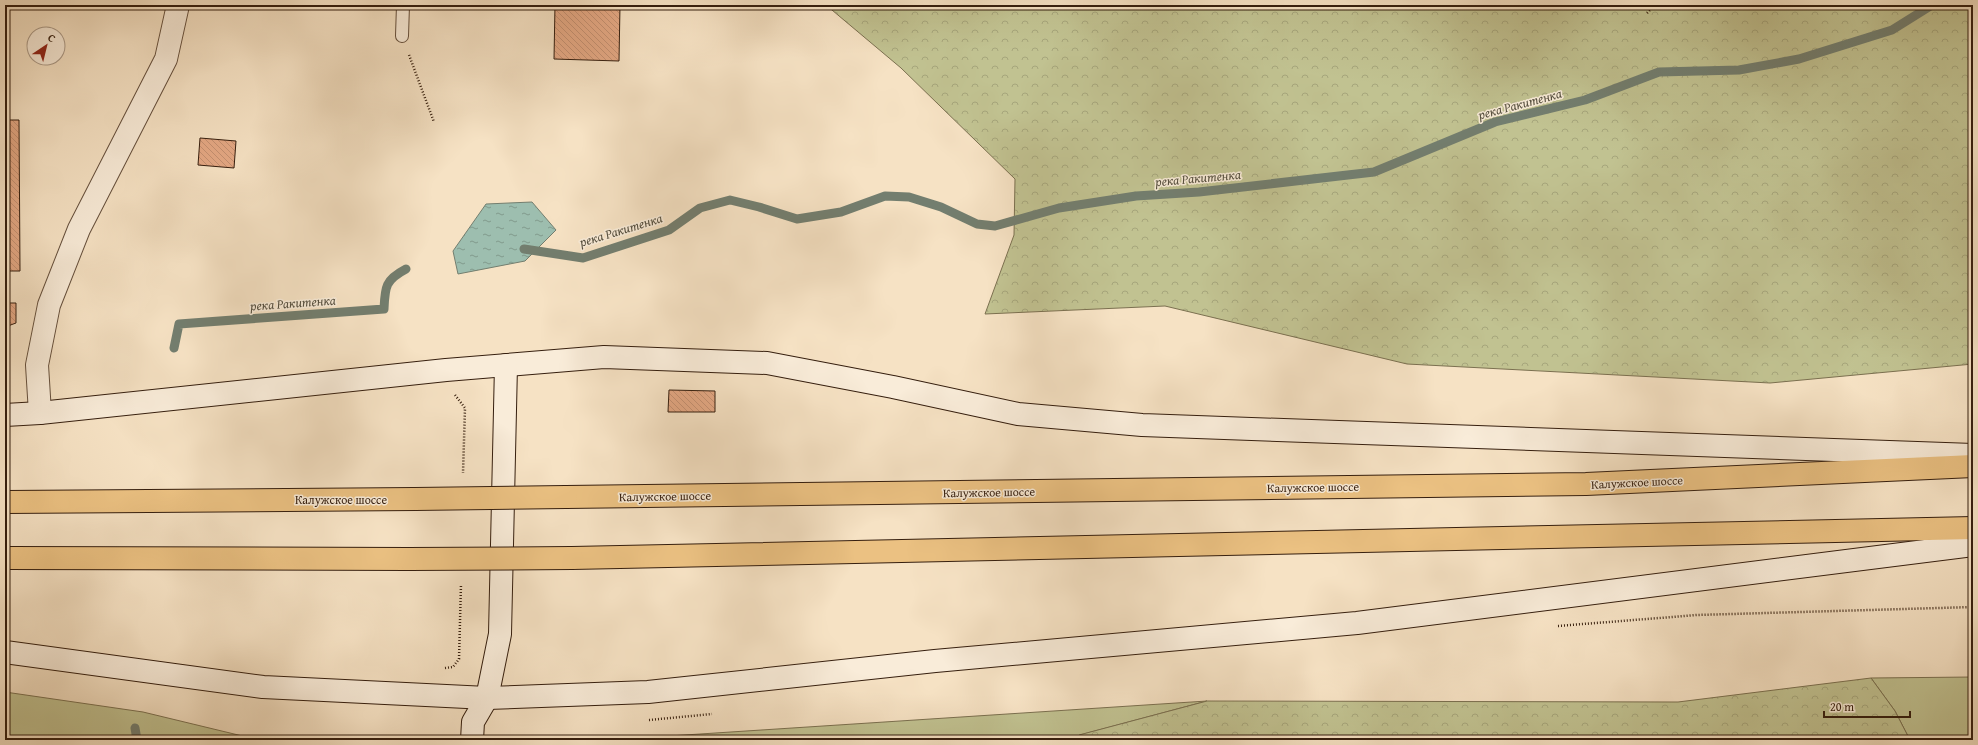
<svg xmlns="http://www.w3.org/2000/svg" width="1978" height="745" font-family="'Gentium Book Plus',serif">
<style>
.grass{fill:#c1c291;stroke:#7b7050}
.forest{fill:url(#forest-crowns);stroke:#7b7050}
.water{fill:url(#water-ripples);stroke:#737e6f}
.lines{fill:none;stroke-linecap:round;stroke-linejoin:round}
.stream{stroke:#737e6f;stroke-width:9}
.building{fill:url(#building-back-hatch);stroke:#351e0e}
.lane-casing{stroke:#654f3c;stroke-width:14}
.street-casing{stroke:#654f3c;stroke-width:24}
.secondary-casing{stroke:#351e0e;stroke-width:24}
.highway-casing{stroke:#351e0e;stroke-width:24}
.path{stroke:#351e0e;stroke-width:2.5;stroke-dasharray:1 2;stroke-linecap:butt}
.lane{stroke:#f9ecd9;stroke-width:12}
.street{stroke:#f9ecd9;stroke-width:22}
.secondary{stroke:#f9ecd9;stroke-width:22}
.highway{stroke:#ebc182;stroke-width:22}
.highway-bridge-casing{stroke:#351e0e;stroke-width:24;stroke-linecap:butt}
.highway-bridge{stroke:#ebc182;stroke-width:22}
.labels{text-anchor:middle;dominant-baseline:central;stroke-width:3;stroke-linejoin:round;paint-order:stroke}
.street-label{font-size:12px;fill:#351e0e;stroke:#f9ecd9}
.water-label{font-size:13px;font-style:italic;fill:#544e3e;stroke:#f9ecd9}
</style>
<defs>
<pattern id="forest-crowns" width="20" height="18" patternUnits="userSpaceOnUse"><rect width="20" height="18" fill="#c1c291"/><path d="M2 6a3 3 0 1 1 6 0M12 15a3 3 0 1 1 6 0" fill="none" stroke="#a6a67c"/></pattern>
<pattern id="water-ripples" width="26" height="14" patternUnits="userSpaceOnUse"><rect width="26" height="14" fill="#9dbeaf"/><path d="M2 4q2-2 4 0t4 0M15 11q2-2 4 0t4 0" fill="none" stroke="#819a8d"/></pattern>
<pattern id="building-back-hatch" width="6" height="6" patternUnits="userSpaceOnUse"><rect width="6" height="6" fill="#e4a884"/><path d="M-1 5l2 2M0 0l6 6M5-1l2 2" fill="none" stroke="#c49071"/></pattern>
</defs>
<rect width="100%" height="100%" fill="#f6e2c4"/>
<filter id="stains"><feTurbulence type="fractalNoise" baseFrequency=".005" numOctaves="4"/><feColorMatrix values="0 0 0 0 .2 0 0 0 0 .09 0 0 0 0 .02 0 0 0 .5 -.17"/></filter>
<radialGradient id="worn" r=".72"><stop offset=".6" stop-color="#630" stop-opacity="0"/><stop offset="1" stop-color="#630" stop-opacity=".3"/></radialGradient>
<!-- grass -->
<g class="grass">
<path d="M1973,677V740H1910L1895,711L1871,678Z"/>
<path d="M5,692L143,712L259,740H5Z"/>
<path d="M1207,701L1080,735V740H608Z"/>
</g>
<!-- forest -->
<g class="forest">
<path d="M826,5H1973V364L1770,383L1407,364L1165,306L985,314L1014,235L1015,179L901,68Z"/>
<path d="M1871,678L1895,711L1910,740H1080L1079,735L1207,701L1678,702Z"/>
</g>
<!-- water -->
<path class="water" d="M532,202L556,230L525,261L458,274L453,251L486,204Z"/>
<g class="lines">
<!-- stream -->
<g class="stream">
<path d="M524,249L583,258L669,230L700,208L730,200L759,207L797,219L841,212L885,196L909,197L941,207L977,224L995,226L1059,208L1136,196L1199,192L1374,172L1495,122L1585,100L1659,72L1739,70L1799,59L1892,30L1932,5"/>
<path d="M174,348L179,324L384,309C385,287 385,280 406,269"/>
<path d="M135,728L137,740"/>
</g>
</g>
<!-- building -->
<g class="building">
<path d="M555,5H620L619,61L554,59Z"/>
<path d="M5,120H19L20,271H5Z"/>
<path d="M200,138L236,141L234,168L198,165Z"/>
<path d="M5,303H16V323L5,327Z"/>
<path d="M669,390L715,391V412H668Z"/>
</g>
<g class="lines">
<!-- lane casing -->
<g class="lane-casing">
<path id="lane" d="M402,36L403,5"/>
</g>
<!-- street casing -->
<g class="street-casing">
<path id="street" d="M40,413L37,365L49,305L79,229L166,59L178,5"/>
</g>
<!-- secondary casing -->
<g class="secondary-casing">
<g id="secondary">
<path d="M5,415L40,413L446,370L604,357L767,363L893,387L1018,414L1142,425L1973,455"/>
<path d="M5,652L263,687L487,698L648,692L935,661L1357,623L1973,545"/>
<path d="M472,740L473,722L487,698L500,634L506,365"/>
</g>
</g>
<!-- highway casing -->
<g class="highway-casing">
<g id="highway">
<path d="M566,497L1586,484L1973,466"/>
<path d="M5,502L415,499"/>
<path d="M5,558L409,559"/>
<path d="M572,558L1973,528"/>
</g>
</g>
<!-- path -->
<g class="path">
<path d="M1647,13L1655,5"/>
<path d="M409,55L434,122"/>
<path d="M455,395L465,408L463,473"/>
<path d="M1558,626L1697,615L1973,607"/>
<path d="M445,668L453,667L459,659L461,584"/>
<path d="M649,720L712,714"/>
</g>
<!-- lane -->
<use href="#lane" class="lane"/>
<!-- street -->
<use href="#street" class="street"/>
<!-- secondary -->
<use href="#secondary" class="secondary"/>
<!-- highway -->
<use href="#highway" class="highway"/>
<!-- highway-bridge casing -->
<g class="highway-bridge-casing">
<g id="highway-bridge">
<path d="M415,499L566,497"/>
<path d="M409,559L572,558"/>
</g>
</g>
<!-- highway-bridge -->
<use href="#highway-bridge" class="highway-bridge"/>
</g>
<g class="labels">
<!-- street labels -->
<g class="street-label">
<text transform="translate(1637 482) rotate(-3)">Калужское шоссе</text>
<text transform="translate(1313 487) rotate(-1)">Калужское шоссе</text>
<text transform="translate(989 492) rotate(-1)">Калужское шоссе</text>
<text transform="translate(665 496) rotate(-1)">Калужское шоссе</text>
<text x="341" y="499">Калужское шоссе</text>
</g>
<!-- water labels -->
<g class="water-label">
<text transform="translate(1520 104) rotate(-15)">река Ракитенка</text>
<text transform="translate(1198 178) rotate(-5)">река Ракитенка</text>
<text transform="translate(621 230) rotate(-17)">река Ракитенка</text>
<text transform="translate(293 303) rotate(-4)">река Ракитенка</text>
</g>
</g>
<!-- margin -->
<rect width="1978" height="745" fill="none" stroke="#f6e2c4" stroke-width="20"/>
<rect x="6" y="6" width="1966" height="733" fill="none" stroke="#351e0e" stroke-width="2"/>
<rect x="10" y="10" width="1958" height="725" fill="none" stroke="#351e0e"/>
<!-- north arrow -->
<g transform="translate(46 46) rotate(35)"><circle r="19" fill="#f9ecd9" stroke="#ab9a88"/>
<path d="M0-3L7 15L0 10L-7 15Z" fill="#8f2418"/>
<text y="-6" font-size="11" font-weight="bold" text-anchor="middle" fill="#351e0e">С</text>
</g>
<!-- scale -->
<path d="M1824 711v6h86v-6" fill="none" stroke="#351e0e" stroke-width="2"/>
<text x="1830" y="711" font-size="12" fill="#351e0e" stroke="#f9ecd9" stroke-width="3" paint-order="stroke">20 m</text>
<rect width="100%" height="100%" filter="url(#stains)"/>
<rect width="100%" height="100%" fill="url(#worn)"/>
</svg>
